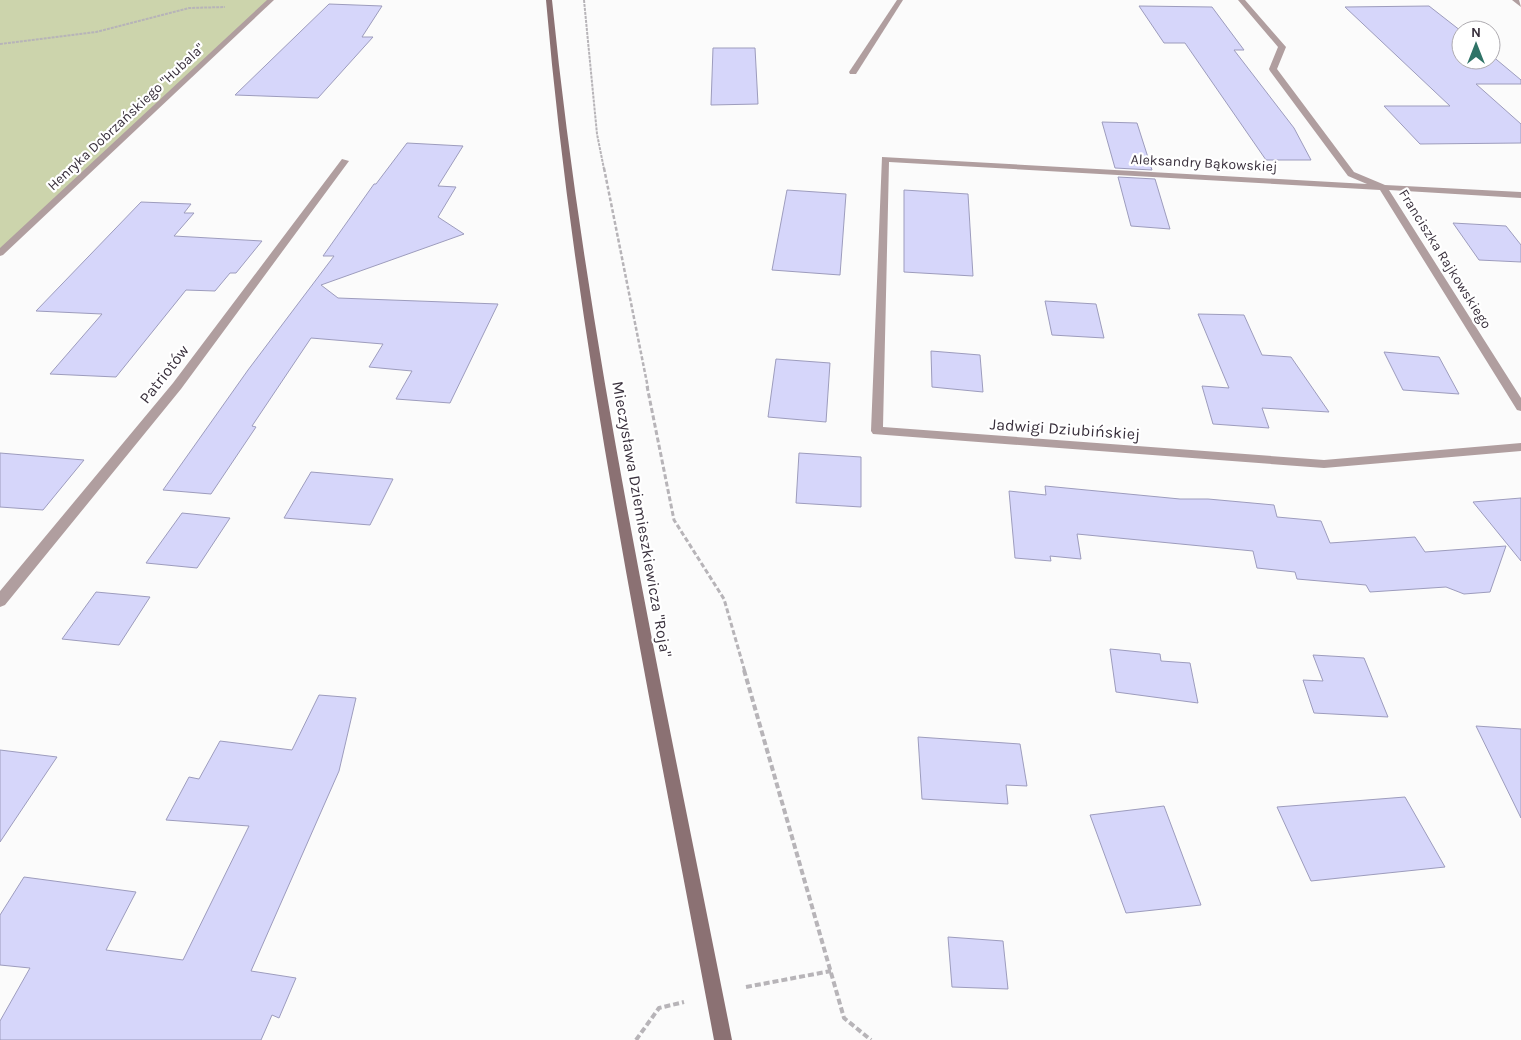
<svg xmlns="http://www.w3.org/2000/svg" width="1521" height="1040" font-family="Karla,sans-serif">
<style>
.green{fill:#ccd4ac}
.building{fill:#d6d6fa;stroke:#9d9cbd}
.lines{fill:none;stroke-linecap:round;stroke-linejoin:round}
.path-far3{stroke:#b7b4b8;stroke-width:2;stroke-dasharray:3 1;stroke-linecap:butt}
.path-far2{stroke:#b7b4b8;stroke-width:2.5;stroke-dasharray:4 2;stroke-linecap:butt}
.path-far1{stroke:#b7b4b8;stroke-width:3;stroke-dasharray:5 2.5;stroke-linecap:butt}
.path{stroke:#b7b4b8;stroke-width:4;stroke-dasharray:6 3;stroke-linecap:butt}
.street{fill:#b09e9f;fill-rule:evenodd}
.secondary{fill:#8b7173;fill-rule:evenodd}
.labels{text-anchor:middle;dominant-baseline:central;stroke-width:4.5;stroke-linejoin:round;paint-order:stroke}
.far-street-label{font-size:14px;fill:#382f3b;stroke:#fff}
.street-label{font-size:16px;fill:#382f3b;stroke:#fff}
</style>
<rect width="100%" height="100%" fill="#fbfbfb"/>
<!-- green -->
<path class="green" d="M0,0H271L0,253Z"/>
<!-- building -->
<g class="building">
<path d="M329,4L382,6L362,37H373L318,98L235,95Z"/>
<path d="M1139,6L1212,7L1244,50H1234L1294,128L1311,160H1266L1185,43H1164Z"/>
<path d="M1429,6L1461,31V60H1491V55L1521,80V84H1476L1521,124V143L1420,144L1384,106H1450L1345,7Z"/>
<path d="M713,48H755L758,104L711,105Z"/>
<path d="M1102,122L1137,123L1152,170L1115,168Z"/>
<path d="M407,143L463,146L438,186L456,187L438,217L464,234L321,285L338,298L498,304L450,403L396,399L412,371L369,367L383,344L311,338L252,426L256,427L211,494L163,490L248,370L334,256H323L374,184H376Z"/>
<path d="M1118,177L1155,179L1170,229L1131,226Z"/>
<path d="M787,190L846,194L840,275L772,270Z"/>
<path d="M904,190L968,194L973,276L904,272Z"/>
<path d="M141,202L191,204L184,213H194L174,236L262,241L236,273H230L215,291L186,290L116,377L50,374L102,314L36,311Z"/>
<path d="M1453,223L1506,226L1521,245V262L1479,260Z"/>
<path d="M1045,301L1096,304L1104,338L1052,335Z"/>
<path d="M1198,314L1244,315L1262,355L1291,357L1329,412L1262,408L1269,428L1213,424L1202,386L1229,388Z"/>
<path d="M931,351L980,355L983,392L932,387Z"/>
<path d="M1384,352L1439,357L1459,394L1403,390Z"/>
<path d="M776,359L830,363L826,422L768,417Z"/>
<path d="M0,453L84,460L43,510L0,507Z"/>
<path d="M799,453L861,457V507L796,503Z"/>
<path d="M311,472L393,479L370,525L284,518Z"/>
<path d="M1045,486L1180,499H1208L1274,505L1277,517L1321,521L1330,543L1415,537L1425,552L1506,546L1490,592L1464,594L1446,587L1370,592L1366,585L1297,579L1295,572L1257,568L1253,551L1077,534L1081,559L1050,556L1051,561L1015,558L1009,491L1046,495Z"/>
<path d="M1521,498V561L1473,502Z"/>
<path d="M182,513L230,518L197,568L146,563Z"/>
<path d="M96,592L150,597L119,645L62,639Z"/>
<path d="M1110,649L1160,654L1161,661L1190,663L1198,703L1116,692Z"/>
<path d="M1313,655L1364,658L1388,717L1314,713L1303,680L1323,681Z"/>
<path d="M319,695L356,698L339,771L251,971L296,978L279,1018L272,1015L261,1040H0V1021L30,968L0,965V915L24,877L136,892L106,950L183,960L249,826L166,820L189,777L199,779L220,741L292,750Z"/>
<path d="M1476,726L1521,729V818Z"/>
<path d="M918,737L1020,744L1027,786L1006,785L1008,804L922,799Z"/>
<path d="M0,750L57,757L0,842Z"/>
<path d="M1405,797L1445,867L1311,881L1277,807Z"/>
<path d="M1164,806L1201,905L1126,913L1090,815Z"/>
<path d="M948,937L1003,941L1008,989L952,987Z"/>
</g>
<g class="lines">
<!-- path-far3 -->
<g class="path-far3">
<path d="M584,0L597,134L604,169"/>
<path d="M0,44L96,32L189,8L225,7"/>
</g>
<!-- path-far2 -->
<path class="path-far2" d="M604,168L648,388"/>
<!-- path-far1 -->
<path class="path-far1" d="M647,386L674,520L724,599L745,672"/>
<!-- path -->
<g class="path">
<path d="M744,670L844,1018L871,1040"/>
<path d="M746,987L831,971"/>
<path d="M636,1040L659,1008L684,1002"/>
</g>
<!-- street -->
<g class="street">
<path d="M267,0H274L3,255L0,256V248Z"/>
<path d="M897,0H903L856,74H850L849,72Z"/>
<path d="M1238,0H1245L1286,47L1277,69L1354,172L1385,185L1521,192V198L1389,190L1521,398V411L1517,410L1380,190L889,162L883,427L1324,460L1521,443V451L1324,468L873,434L871,431L882,157L1367,184L1348,176L1270,71L1269,69L1278,47Z"/>
<path d="M1512,0H1519L1521,7Z"/>
<path d="M342,159L349,161L181,389L5,605L0,607V591L173,383Z"/>
</g>
<!-- secondary -->
<path class="secondary" d="M546,0H552C587,350 664,695 732,1040H714C650,695 576,350 546,0Z"/>
</g>
<g class="labels">
<!-- far-street labels -->
<g class="far-street-label">
<text transform="translate(126 117) rotate(-43)">Henryka Dobrzańskiego "Hubala"</text>
<text transform="translate(1204 163) rotate(3)">Aleksandry Bąkowskiej</text>
<text transform="translate(1445 259) rotate(58)">Franciszka Rajkowskiego</text>
</g>
<!-- street labels -->
<g class="street-label">
<text transform="translate(164 374) rotate(-52)">Patriotów</text>
<text transform="translate(1065 429) rotate(4)">Jadwigi Dziubińskiej</text>
<text transform="translate(642 519) rotate(80)">Mieczysława Dziemieszkiewicza "Roja"</text>
</g>
</g>
<!-- north arrow -->
<g transform="translate(1476 45)"><circle r="24" fill="#ffffff" stroke="#afacb1"/>
<path d="M0-4L9 19L0 12L-9 19Z" fill="#2f7367"/>
<text y="-8" font-size="14" font-weight="bold" text-anchor="middle" fill="#382f3b">N</text>
</g>
</svg>
